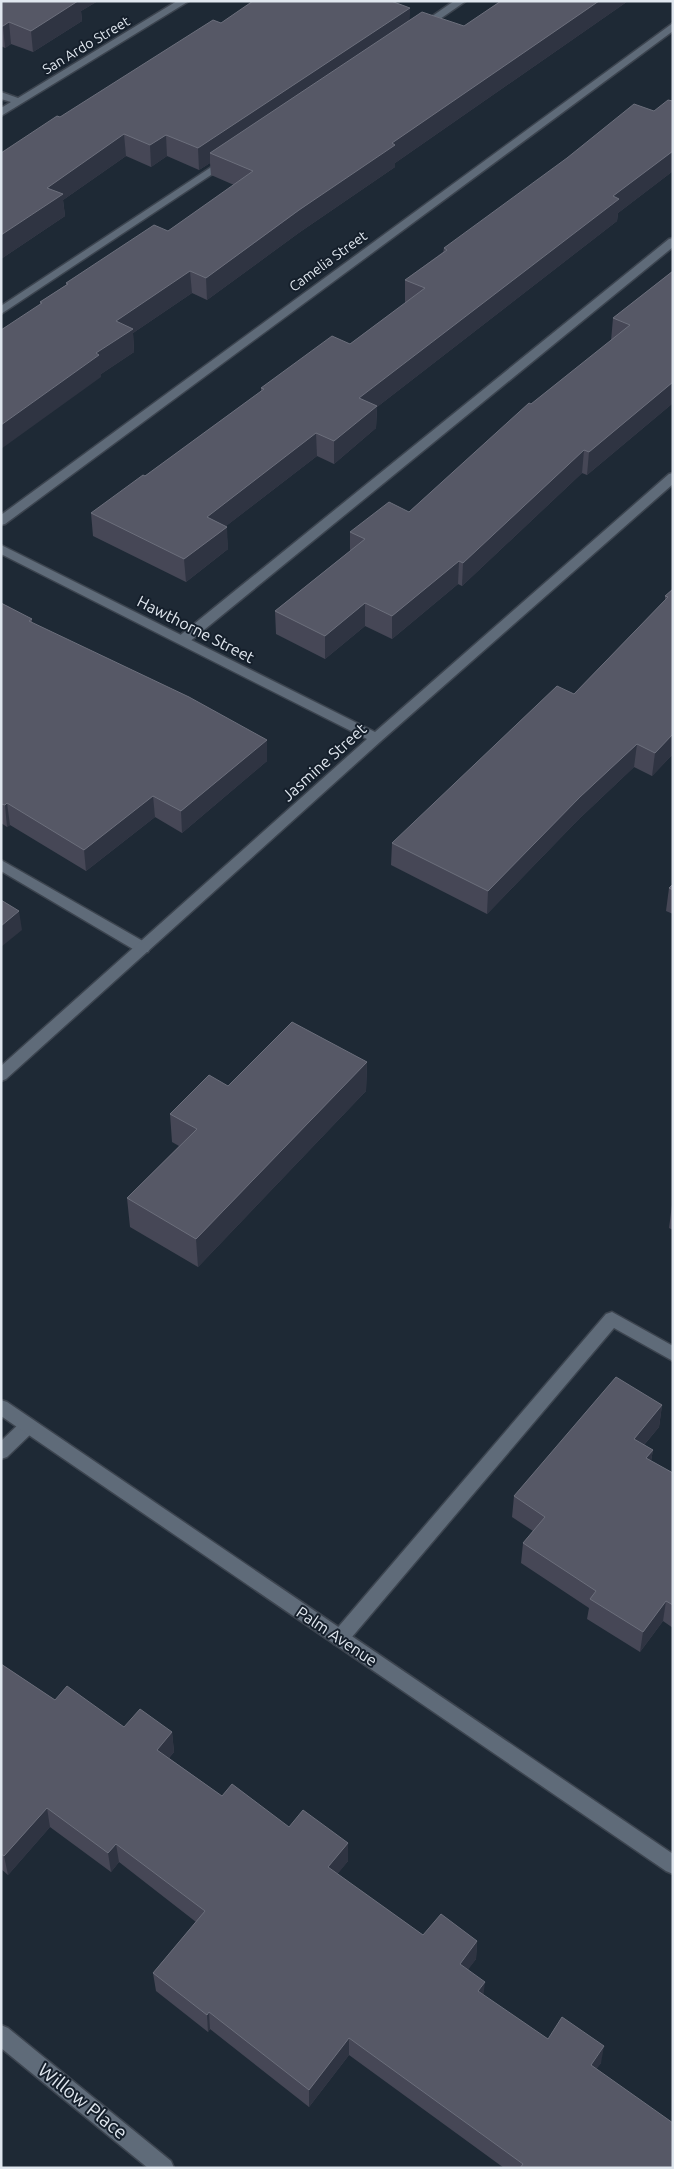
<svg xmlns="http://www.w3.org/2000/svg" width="674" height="2169" font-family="Ubuntu,sans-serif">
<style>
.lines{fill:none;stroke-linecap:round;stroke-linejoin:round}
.service-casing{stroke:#3c444f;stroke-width:3}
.minor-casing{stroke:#3c444f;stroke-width:3}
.secondary-casing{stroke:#3c444f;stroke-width:3}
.service{fill:#5f6b79;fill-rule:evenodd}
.minor{fill:#5f6b79;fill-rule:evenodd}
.secondary{fill:#5f6b79;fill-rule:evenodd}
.wall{fill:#464756}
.shaded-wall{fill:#2f3442}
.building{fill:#565866;stroke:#6c6f7c}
.labels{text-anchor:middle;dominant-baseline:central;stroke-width:4;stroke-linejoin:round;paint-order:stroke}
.far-street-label{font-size:14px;fill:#e0e7ef;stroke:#151f2b}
.street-label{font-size:16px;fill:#e0e7ef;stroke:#151f2b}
.near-street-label{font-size:19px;fill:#e0e7ef;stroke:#151f2b}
</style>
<rect width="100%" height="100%" fill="#1e2935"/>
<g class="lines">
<!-- service casing -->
<g class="service-casing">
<g id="service">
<path d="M454,1H466L424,30H418V26Z"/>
<path d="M228,156L232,157L233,159L232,161L1,314V306Z"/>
<path d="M673,238V247L188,643H178L177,640L178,637L669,239Z"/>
<path d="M1,860L148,944L150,948L148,952H138L1,871Z"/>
<path d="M612,1312L673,1346V1361L614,1328L346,1644L340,1646L334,1644L331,1638L334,1632L606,1314Z"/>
</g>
</g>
<!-- minor casing -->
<g class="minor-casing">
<g id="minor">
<path d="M177,1H189L1,116V108L11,102L1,99V92L18,98Z"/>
<path d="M673,23V31L5,524L1,525V515Z"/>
<path d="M673,473V484L381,741L6,1079L1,1081V1066L367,739L1,554V545L375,732L669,474Z"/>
<path d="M28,1419L34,1421L36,1426L34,1431L7,1457L1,1459V1441L22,1421Z"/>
<path d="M1,2025L8,2028L171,2161L174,2168H148L1,2048Z"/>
</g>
</g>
<!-- secondary casing -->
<g class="secondary-casing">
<path id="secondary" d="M1,1400L7,1402L673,1854V1874L666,1871L1,1416Z"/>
</g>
<!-- service -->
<use href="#service" class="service"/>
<!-- minor -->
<use href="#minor" class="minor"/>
<!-- secondary -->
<use href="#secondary" class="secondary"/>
</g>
<!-- wall -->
<g class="wall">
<path d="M1,1H98L81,11L82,21L33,52L11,44L5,48L1,46Z"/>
<path d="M501,1H628L395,163V167L300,232L207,300L192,293L133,333L134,352L101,374V377L40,304V302L66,285V283L168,231L234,185L211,175L210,163L199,170L167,156L151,167L126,156L63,200L65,216L1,259V153L221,23L410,8L409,20L464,26Z"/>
<path d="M673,101V171L618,213L617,221L377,407L376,428L334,464L317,456L226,526L228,549L186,582L93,536L91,513L145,476L261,392V388L350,344L405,303V280L443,252L444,248L654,111Z"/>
<path d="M673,271V403L587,475L582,473L462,586L458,584L392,639L365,626L325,659L276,634L275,611L350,551V532L409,512L531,404L611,341L613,318Z"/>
<path d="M673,589V754L652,776L634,767L578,820L487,914L391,865L392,843L574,694L665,600V596Z"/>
<path d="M1,603L32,619V623L267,761L182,833L155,817L86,871L10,825L7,827L1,823Z"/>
<path d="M669,888L673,890V914L666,911Z"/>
<path d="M367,1062L366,1091L198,1267L130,1227L127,1198L179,1146L172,1142L170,1114L228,1086Z"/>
<path d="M672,1205H673V1230L669,1228Z"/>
<path d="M662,1405L659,1427L644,1445L653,1450L651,1461L673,1473V1628L663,1621L640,1652L587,1619L589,1608L521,1563L523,1543L533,1531L512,1517L514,1496Z"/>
<path d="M1,1664L55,1700L124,1727L172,1732L174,1752L169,1758L222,1796L289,1827L348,1843V1861L337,1874L423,1935L477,1941L476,1959L468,1969L483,1995L548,2039L601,2063L596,2069L673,2168H504L349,2055L309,2107L210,2029L208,2032L156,1991L153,1973L196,1922L119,1862L111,1872L50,1827L8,1875L1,1869Z"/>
</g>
<!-- shaded-wall -->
<g class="shaded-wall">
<path d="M70,1H98L81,11L82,21L33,52L31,31Z"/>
<path d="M599,1H628L395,163V167L300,232L207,300L206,278L392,143Z"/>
<path d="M410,8L409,29L210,153V163L199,170L198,148Z"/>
<path d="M9,22L11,44L5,48L3,26Z"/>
<path d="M124,134L126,156L63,200L65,216L1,259V235L47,188Z"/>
<path d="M166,135L167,156L151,167L150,145Z"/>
<path d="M673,151V171L618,213L617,221L377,407L376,428L334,464V441L359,398L613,196Z"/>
<path d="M190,271L192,293L133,333L134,352L101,374V377L1,449V425L96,353L116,321Z"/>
<path d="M673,382V403L587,475L589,452Z"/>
<path d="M316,433L317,456L208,540L207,517Z"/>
<path d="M584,450L582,473L462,586L463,563Z"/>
<path d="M227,527L228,549L186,582L184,559Z"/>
<path d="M459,561L458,584L392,639V616Z"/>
<path d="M365,603V626L325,659V636Z"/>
<path d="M673,734V754L652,776L655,753Z"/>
<path d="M267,740V761L182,833L181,811Z"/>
<path d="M637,744L634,767L578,820L487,914L488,891L580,797Z"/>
<path d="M153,796L155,817L86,871L84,850Z"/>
<path d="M7,803L10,825L7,827L5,805Z"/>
<path d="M19,911L22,930L1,947V926Z"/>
<path d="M367,1062L366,1091L198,1267L196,1239Z"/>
<path d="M662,1405L659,1427L631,1460L634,1439Z"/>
<path d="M653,1450L649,1471L646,1458Z"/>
<path d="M666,1601L663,1621L640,1652L643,1632Z"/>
<path d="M172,1732L174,1752L159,1769L157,1750Z"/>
<path d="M47,1808L50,1827L8,1875L4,1856Z"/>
<path d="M348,1843V1861L328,1886V1867Z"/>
<path d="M116,1844L119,1862L111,1872L108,1853Z"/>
<path d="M477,1941L476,1959L459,1982L460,1964Z"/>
<path d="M485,1982L483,1999L478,1991Z"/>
<path d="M209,2012L210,2029L208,2032L207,2015Z"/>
<path d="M349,2038V2055L309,2107V2090Z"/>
<path d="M604,2046L601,2063L587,2082L591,2065Z"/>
</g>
<!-- building -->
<g class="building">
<path d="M1,1H78L31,31L9,22L3,26H1Z"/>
<path d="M253,1H391L410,8L198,148L166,135L150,145L124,134L47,188L63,194L1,235V153L57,116L60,117L213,20L221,23Z"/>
<path d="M501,1H599L392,143L395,145L299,210L206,278L190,271L116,321L133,329L96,353L99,355L1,425V330L42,303L40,302L68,284L66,283L154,225L168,231L253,171L210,153L422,12L464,26Z"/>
<path d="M668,100L673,101V151L613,196L619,199L359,398L377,406L334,441L316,433L207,517L227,527L184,559L91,513L143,475L145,476L264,389L261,388L332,336L350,344L425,288L405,280L447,250L444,248L567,158L634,104L654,111Z"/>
<path d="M673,271V382L589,452L584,450L463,563L459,561L392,616L365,603L325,636L275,611L365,539L350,532L389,502L409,512L529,403L531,404L630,325L613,318Z"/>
<path d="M673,589V734L655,753L637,744L580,797L488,891L392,843L557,686L574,694L668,597L665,596Z"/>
<path d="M1,603L32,619L29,621L189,697L267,740L181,811L153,796L84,850L7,803L5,805L1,804Z"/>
<path d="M673,884V890L669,888Z"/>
<path d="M1,900L19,911L1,926Z"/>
<path d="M292,1022L367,1062L196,1239L127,1198L197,1129L170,1114L209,1075L228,1086Z"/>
<path d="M616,1377L662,1405L634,1439L653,1450L646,1458L673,1473V1605L666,1601L643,1632L590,1599L596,1591L523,1543L545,1517L514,1496Z"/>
<path d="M1,1664L55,1700L67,1686L124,1727L140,1709L172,1732L157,1750L222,1796L232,1784L289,1827L303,1810L348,1843L328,1867L423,1935L441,1914L477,1941L460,1964L485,1982L478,1991L548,2039L562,2017L604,2046L591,2065L673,2123V2168H520L523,2164L349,2038L309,2090L209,2012L207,2015L153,1973L205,1911L116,1844L108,1853L47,1808L4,1856L1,1854Z"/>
</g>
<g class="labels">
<!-- far-street labels -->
<g class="far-street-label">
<text transform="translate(86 45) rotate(-31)">San Ardo Street</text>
<text transform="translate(328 261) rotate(-36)">Camelia Street</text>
</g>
<!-- street labels -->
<g class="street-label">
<text transform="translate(196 629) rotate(27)">Hawthorne Street</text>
<text transform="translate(324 762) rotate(-42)">Jasmine Street</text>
<text transform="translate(337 1636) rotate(34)">Palm Avenue</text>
</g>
<!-- near-street labels -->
<g class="near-street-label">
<text transform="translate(83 2101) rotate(39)">Willow Place</text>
</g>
</g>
<!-- border -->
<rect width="674" height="2169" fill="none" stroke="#e0e7ef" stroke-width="5"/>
</svg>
